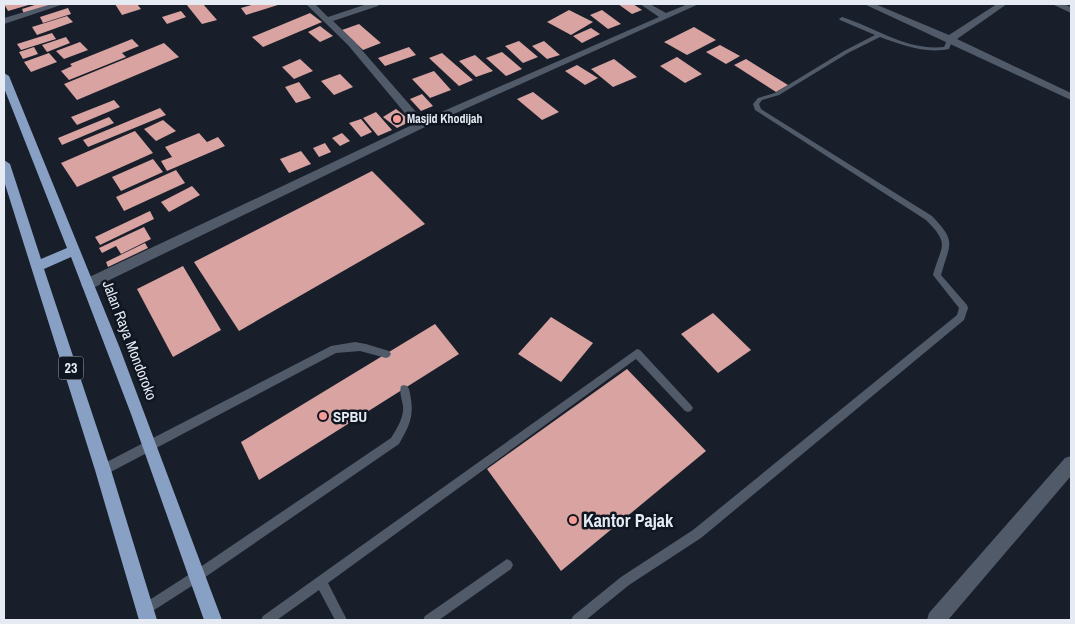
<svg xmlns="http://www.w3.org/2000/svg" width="1075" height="624" font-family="'Archivo Narrow',sans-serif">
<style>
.building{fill:#d8a3a0}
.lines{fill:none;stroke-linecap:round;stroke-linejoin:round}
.service{fill:#505a69;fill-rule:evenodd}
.minor{fill:#505a69;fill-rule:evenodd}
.trunk{fill:#88a0c4;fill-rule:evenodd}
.poi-dot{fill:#f59b98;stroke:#0f1621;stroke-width:2}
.labels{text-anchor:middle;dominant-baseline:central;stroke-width:5;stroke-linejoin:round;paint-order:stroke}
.far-poi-label{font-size:12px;font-weight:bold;fill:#e6ebf3;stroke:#0f1621;text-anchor:start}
.shield{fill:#0f1621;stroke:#a6abb4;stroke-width:1}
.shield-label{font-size:14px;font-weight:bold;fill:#e6ebf3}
.street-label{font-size:15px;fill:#e6ebf3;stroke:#0f1621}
.poi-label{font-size:15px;font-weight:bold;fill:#e6ebf3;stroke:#0f1621;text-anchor:start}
.near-poi-label{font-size:18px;font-weight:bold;fill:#e6ebf3;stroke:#0f1621;text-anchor:start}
</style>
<rect width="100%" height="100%" fill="#181f2b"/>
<!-- building -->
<g class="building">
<path d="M4,4H32L8,11Z"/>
<path d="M38,4H57L24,14L22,9Z"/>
<path d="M115,4H137L141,9L122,15Z"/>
<path d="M186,4H203L217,20L202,24Z"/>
<path d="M255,4H281L246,15L241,8Z"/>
<path d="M618,4H633L642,10L632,14Z"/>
<path d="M68,8L71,14L43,23L40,17Z"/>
<path d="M569,10L593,22L571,35L547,22Z"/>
<path d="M602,10L621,24L608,29L590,15Z"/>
<path d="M181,11L186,17L167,24L162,17Z"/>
<path d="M310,13L322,22L263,47L252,37Z"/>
<path d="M67,16L73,22L37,35L32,27Z"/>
<path d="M359,24L381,43L363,50L342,30Z"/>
<path d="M320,26L333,36L320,42L308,32Z"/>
<path d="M694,27L716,40L687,55L664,42Z"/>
<path d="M591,28L600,34L582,43L573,36Z"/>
<path d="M52,33L56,39L21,50L17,44Z"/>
<path d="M66,37L70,43L47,52L42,45Z"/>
<path d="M132,39L139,46L122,53L126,57L69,80L61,71L72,66L70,64Z"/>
<path d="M519,41L538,57L523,63L505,46Z"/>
<path d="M544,41L560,55L547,59L532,46Z"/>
<path d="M80,42L88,50L64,59L56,51Z"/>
<path d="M164,43L179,57L77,100L64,84Z"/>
<path d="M720,45L740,56L726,64L706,52Z"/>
<path d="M34,47L38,54L23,59L19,52Z"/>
<path d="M409,47L416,55L385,66L378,58Z"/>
<path d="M502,52L522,69L506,76L486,58Z"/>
<path d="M49,53L57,62L31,72L24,62Z"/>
<path d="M442,53L473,80L459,86L429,58Z"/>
<path d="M475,55L493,71L476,77L459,61Z"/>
<path d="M677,57L702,74L685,83L660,66Z"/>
<path d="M300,59L313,71L294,79L282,67Z"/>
<path d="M614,59L637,77L613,87L591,69Z"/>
<path d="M746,59L788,85L776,92L734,65Z"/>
<path d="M577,65L598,78L585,85L565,71Z"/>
<path d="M434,71L451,90L430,98L412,79Z"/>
<path d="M340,74L353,87L334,95L321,81Z"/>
<path d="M299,82L311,98L296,103L285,87Z"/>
<path d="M533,92L559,112L542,120L517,99Z"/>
<path d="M422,94L433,106L421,111L410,99Z"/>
<path d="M114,100L120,107L77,125L71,117Z"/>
<path d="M160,108L166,115L88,147L83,140Z"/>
<path d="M396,109L411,121L397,128L383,117Z"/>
<path d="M376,112L392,130L378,136L363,118Z"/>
<path d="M109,117L114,123L62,145L58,138Z"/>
<path d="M361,119L372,132L361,137L349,123Z"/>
<path d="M163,120L176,131L156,141L144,129Z"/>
<path d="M135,131L153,153L77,187L61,163Z"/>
<path d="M199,133L207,142L218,137L225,146L167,171L161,161L172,157L165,147Z"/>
<path d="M342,133L350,141L340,146L332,138Z"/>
<path d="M325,143L331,152L319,157L313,148Z"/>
<path d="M301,151L311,164L289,173L280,159Z"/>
<path d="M153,159L163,172L121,191L112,177Z"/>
<path d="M176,170L185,183L124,211L116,197Z"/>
<path d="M372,171L425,224L239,331L194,262Z"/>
<path d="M192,186L200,195L169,212L161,202Z"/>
<path d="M150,211L154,219L100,245L95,237Z"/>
<path d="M144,227L151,239L121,254L116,246L102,253L99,248Z"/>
<path d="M145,243L148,248L108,267L106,262Z"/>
<path d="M183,266L221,330L173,357L137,289Z"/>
<path d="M713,313L751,350L718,373L681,334Z"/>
<path d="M551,317L593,343L561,382L518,354Z"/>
<path d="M435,324L459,354L259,480L241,442Z"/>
<path d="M627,369L706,451L561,571L487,469Z"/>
</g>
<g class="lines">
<!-- service -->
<g class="service">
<path d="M842,17C876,28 907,51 944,47L948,38L953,39L949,49C925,54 902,45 880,37L848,53L779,95L762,100L759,104L761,109L932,216C957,242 950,243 941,275L967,305L968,308L964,320L701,538L629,585L586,620H571L573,616L621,577L693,530L957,315L959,308L933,275C941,245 951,245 926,220L755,110L753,104L758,98L775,93L844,51L875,35L840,20L839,19Z"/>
<path d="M355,342L366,344L389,351L391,354L389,357L386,358L360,351L336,353L107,474L103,475L99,474L98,470L99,466L331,346Z"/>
<path d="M637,349L640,350L691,405L693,408L691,411L688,412L685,411L636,359L328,583L347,620H335L319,590L277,620H261L263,616Z"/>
<path d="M404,385L407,386L409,389C415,414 411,423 399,444L201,580L148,614L144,616L140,614L138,610L140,606L193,572L391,438C397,428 404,418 403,406C402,400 399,392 401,386Z"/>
<path d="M507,559L511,561L513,565L511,569L439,620H423L425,616Z"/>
</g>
<!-- minor -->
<g class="minor">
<path d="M52,4H64L4,24V18Z"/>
<path d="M306,4H315L328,17L367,4H379L378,6L333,21L354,41L423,120L659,17L640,4H650L666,13L688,4H699L425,127L93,288L88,289L83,288L81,284L83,280L414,124L348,45Z"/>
<path d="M864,4H875L949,35L997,4H1007L957,39L1071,93V100Z"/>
<path d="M1052,4H1063L1071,7V13Z"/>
<path d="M1071,456V476L948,620H927L929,613L1065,458Z"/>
</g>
<!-- trunk -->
<path class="trunk" d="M4,73L9,76L119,346L222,620H204L131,414L71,257L44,269L111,470L157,620H139L95,470L4,181V160L10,164L41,259L67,248L4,88Z"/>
</g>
<!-- markers -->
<g class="poi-dot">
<circle cx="397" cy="119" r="5"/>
<circle cx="323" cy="416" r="5"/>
<circle cx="573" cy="520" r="5"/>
</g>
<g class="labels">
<!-- far-poi labels -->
<g class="far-poi-label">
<text x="407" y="119">Masjid Khodijah</text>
</g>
<!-- shield labels -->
<rect class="shield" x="58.5" y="356.5" width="25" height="23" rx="4"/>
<g class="shield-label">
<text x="71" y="368">23</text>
</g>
<!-- street labels -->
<g class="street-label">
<text transform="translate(130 340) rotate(69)">Jalan Raya Mondoroko</text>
</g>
<!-- poi labels -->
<g class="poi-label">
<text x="333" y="416">SPBU</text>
</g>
<!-- near-poi labels -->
<g class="near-poi-label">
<text x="583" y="520">Kantor Pajak</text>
</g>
</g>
<!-- border -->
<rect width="1075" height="624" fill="none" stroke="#e6ebf3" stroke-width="10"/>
</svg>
